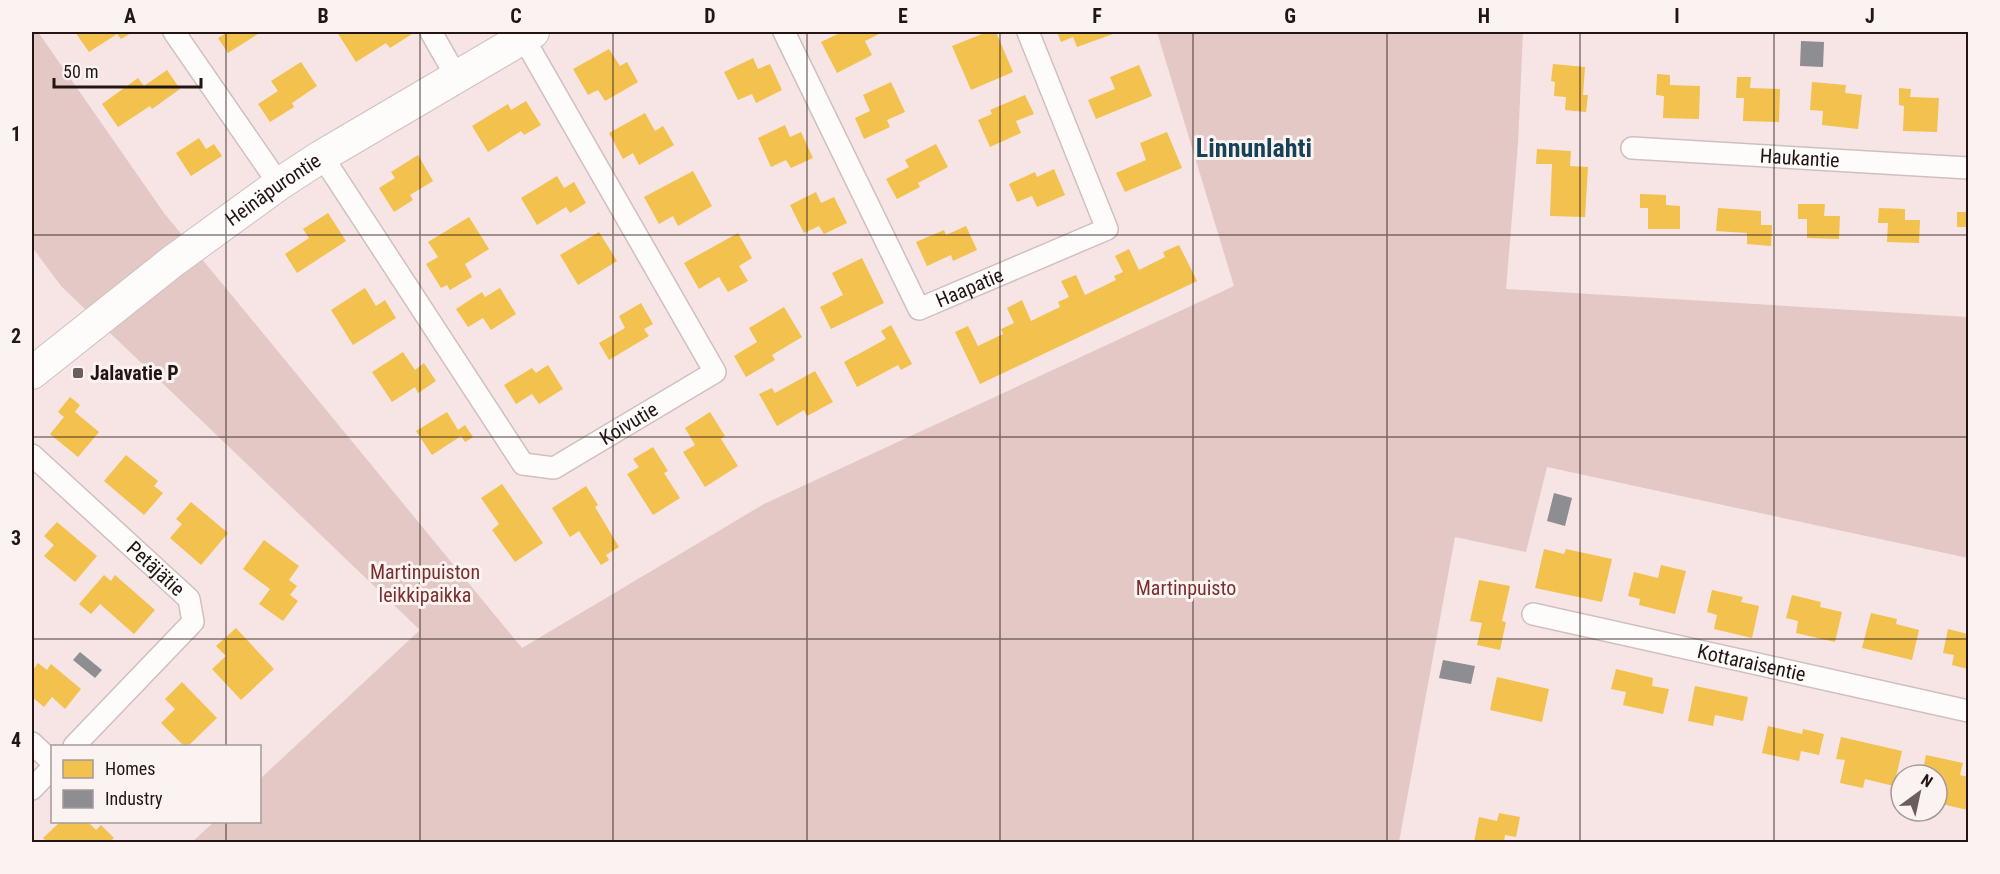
<svg xmlns="http://www.w3.org/2000/svg" width="2000" height="874" font-family="'Roboto Condensed',sans-serif">
<style>
.green{fill:#e3c8c5}
.homes{fill:#f2c14e}
.industry{fill:#8d8d92}
.lines{fill:none;stroke-linecap:round;stroke-linejoin:round}
.street-casing{stroke:#cfc0bf;stroke-width:24}
.secondary-casing{stroke:#cfc0bf;stroke-width:34}
.street{stroke:#fefbfb;stroke-width:21}
.secondary{stroke:#fefbfb;stroke-width:32}
.grid{fill:none;stroke:#221514;stroke-width:1.5;stroke-opacity:0.55}
.poi-dot{fill:#6c5e5d;stroke:#fbf3f2;stroke-width:2}
.labels{text-anchor:middle;dominant-baseline:central;stroke-width:6;stroke-linejoin:round;paint-order:stroke}
.street-label{font-size:20px;fill:#221514;stroke:#fbf3f2}
.poi-label{font-size:20px;font-weight:bold;fill:#221514;stroke:#fbf3f2;text-anchor:start}
.park-label{font-size:20px;fill:#77302e;stroke:#fbf3f2}
.district-label{font-size:26px;font-weight:bold;fill:#164157;stroke:#fbf3f2}
.neatline{fill:none;stroke:#221514;stroke-width:2}
.grid-label{font-size:20px;text-anchor:middle;font-weight:bold;fill:#221514}
</style>
<rect width="100%" height="100%" fill="#f6e5e4"/>
<!-- green -->
<path class="green" d="M32,32H38L164,213L522,648L764,504L1234,286L1157,32H1523L1518,144L1506,289L1968,317V558L1547,467L1526,552L1455,537L1399,842H192L214,822H260V779L420,630L61,286L32,247Z"/>
<!-- homes -->
<g class="homes">
<path d="M75,32H133L121,39L117,34L89,52Z"/>
<path d="M228,32H261L228,53L218,38Z"/>
<path d="M337,32H410L412,34L390,48L386,43L356,62Z"/>
<path d="M842,32H883L865,41L872,55L837,73L821,42Z"/>
<path d="M987,32H996L1013,72L971,90L952,46Z"/>
<path d="M1057,32H1112L1113,34L1077,47L1073,37L1061,42Z"/>
<path d="M609,49L620,66L627,62L638,82L605,101L598,90L588,95L573,69Z"/>
<path d="M753,58L758,69L770,64L782,90L756,103L752,94L738,100L724,72Z"/>
<path d="M301,62L317,86L292,103L294,107L270,122L258,104L278,91L271,81Z"/>
<path d="M1553,64L1585,67L1583,95H1588L1586,112L1565,110L1566,97L1554,96L1555,82L1551,81Z"/>
<path d="M1139,65L1152,96L1096,119L1088,100L1115,89L1110,77Z"/>
<path d="M167,70L180,89L152,109L150,106L118,127L102,104L138,78L144,86Z"/>
<path d="M1657,74L1670,75V85L1700,86L1699,119L1663,118L1664,96L1656,95Z"/>
<path d="M1737,77H1751L1750,88L1780,89L1779,122L1743,121L1744,98H1736Z"/>
<path d="M891,82L905,112L887,120L890,127L864,139L855,118L870,111L863,95Z"/>
<path d="M1812,82L1846,85L1845,93L1862,95L1858,129L1822,125L1823,111L1810,110Z"/>
<path d="M1899,88L1911,89L1910,97L1939,98L1937,132L1903,131L1904,106L1899,105Z"/>
<path d="M1025,95L1034,114L1016,121L1021,133L990,147L978,120L992,114L990,110Z"/>
<path d="M526,101L541,125L524,135L521,131L488,152L472,126L508,104L511,110Z"/>
<path d="M645,113L655,131L663,126L674,145L639,165L633,153L623,159L609,133Z"/>
<path d="M785,125L790,137L801,132L813,158L791,168L786,160L771,167L758,138Z"/>
<path d="M1167,132L1182,168L1125,192L1116,173L1146,160L1140,143Z"/>
<path d="M199,138L206,149L214,144L222,156L191,176L176,153Z"/>
<path d="M936,144L948,167L918,183L920,187L897,199L886,179L909,167L905,160Z"/>
<path d="M1537,149L1571,151L1570,166L1588,167L1585,217L1550,216L1552,164H1536Z"/>
<path d="M418,155L433,181L410,195L413,200L394,212L379,188L395,178L391,172Z"/>
<path d="M1054,169L1065,195L1037,207L1032,196L1017,202L1009,184L1035,172L1037,177Z"/>
<path d="M693,171L712,206L678,226L673,216L659,224L644,197Z"/>
<path d="M557,176L564,188L574,182L586,203L570,213L566,207L537,225L521,198Z"/>
<path d="M816,192L821,203L834,197L847,223L824,234L819,226L804,233L790,205Z"/>
<path d="M1640,194L1666,195V205L1680,206V229H1648V208H1640Z"/>
<path d="M1798,204H1825L1824,216H1840L1839,239L1807,238V219H1798Z"/>
<path d="M1718,208L1761,211V225H1772L1771,246L1747,244V233L1716,231Z"/>
<path d="M1879,208L1905,209V220H1920L1919,243L1887,242L1888,223H1878Z"/>
<path d="M1957,212H1968V246H1966V227H1957Z"/>
<path d="M328,213L346,241L297,273L285,254L309,238L303,229Z"/>
<path d="M469,217L489,249L465,264L472,277L450,290L447,285L441,288L426,264L438,257L428,242Z"/>
<path d="M966,226L977,250L953,261L951,255L927,266L916,242L944,230L946,235Z"/>
<path d="M599,232L617,261L578,285L560,255Z"/>
<path d="M738,233L752,258L739,266L748,281L728,292L719,277L699,289L684,263Z"/>
<path d="M1179,245L1197,281L980,384L955,332L968,326L978,346L1003,334L1001,329L1014,323L1007,308L1022,300L1031,321L1060,307L1058,302L1069,297L1061,281L1076,275L1085,295L1116,280L1114,276L1123,272L1115,256L1129,249L1139,270L1165,257L1163,252Z"/>
<path d="M862,258L884,303L831,329L820,307L843,295L832,273Z"/>
<path d="M365,288L376,306L385,300L396,318L353,345L331,310Z"/>
<path d="M500,288L516,314L491,330L483,318L468,327L456,309L482,292L485,297Z"/>
<path d="M641,303L653,324L644,329L649,336L609,360L599,343L625,328L619,316Z"/>
<path d="M784,307L802,337L772,355L775,360L746,377L734,356L757,342L749,328Z"/>
<path d="M891,325L912,364L901,370L898,365L857,387L844,362L886,339L881,331Z"/>
<path d="M403,352L415,370L424,363L436,381L418,393L415,387L392,402L372,372Z"/>
<path d="M548,365L563,389L539,404L532,394L516,404L504,385L532,368L536,373Z"/>
<path d="M815,371L833,402L807,416L804,410L777,426L759,394L772,388L775,393Z"/>
<path d="M70,397L80,405L75,412L99,432L78,457L50,434L64,417L58,412Z"/>
<path d="M447,412L458,430L465,425L473,437L465,442L461,436L432,455L416,431Z"/>
<path d="M710,412L725,436L721,439L738,466L705,487L683,452L695,445L685,428Z"/>
<path d="M653,447L668,471L664,473L680,498L653,515L627,474L639,467L633,459Z"/>
<path d="M126,455L158,481L154,486L163,493L144,515L104,481Z"/>
<path d="M502,484L543,543L515,562L492,530L499,524L481,498Z"/>
<path d="M586,486L598,505L595,507L619,547L606,555L609,560L601,565L579,531L570,537L552,508Z"/>
<path d="M191,502L228,533L201,565L170,538L182,524L176,519Z"/>
<path d="M57,522L97,556L75,582L44,556L54,545L44,536Z"/>
<path d="M264,540L299,566L289,580L297,586L290,595L298,601L283,621L259,604L270,589L243,569Z"/>
<path d="M1544,549L1564,554L1566,549L1612,559L1602,602L1535,588Z"/>
<path d="M1661,565L1686,571L1675,614L1639,605L1640,599L1628,596L1634,572L1658,578Z"/>
<path d="M104,575L111,581L115,575L155,610L134,634L100,604L91,614L79,604Z"/>
<path d="M1479,580L1510,586L1502,621L1506,622L1500,650L1477,645L1482,623L1470,621Z"/>
<path d="M1712,590L1743,597L1741,602L1759,606L1752,638L1714,629L1717,615L1707,612Z"/>
<path d="M1792,595L1821,602L1820,607L1842,612L1835,642L1796,633L1798,621L1786,618Z"/>
<path d="M1871,613L1897,619L1896,624L1919,630L1912,660L1862,648Z"/>
<path d="M236,628L274,669L241,700L212,669L226,656L216,646Z"/>
<path d="M1948,629L1968,634V669L1952,665L1954,655L1943,653Z"/>
<path d="M38,663L47,670L51,664L81,689L65,709L52,697L44,707L32,697V671Z"/>
<path d="M1616,669L1653,678L1652,686L1669,689L1663,714L1623,705L1626,692L1611,689Z"/>
<path d="M1497,677L1549,689L1542,722L1490,710Z"/>
<path d="M182,682L217,718L188,746H184L161,723L175,709L165,699Z"/>
<path d="M1695,686L1748,697L1743,721L1715,715L1713,726L1688,721Z"/>
<path d="M1768,726L1802,734L1803,729L1824,734L1819,755L1801,751L1799,761L1762,753Z"/>
<path d="M1841,737L1902,751L1894,786L1865,779L1863,788L1840,783L1845,760L1836,759Z"/>
<path d="M1926,755L1963,763L1960,775L1968,777V810L1937,803V775H1922Z"/>
<path d="M1499,813L1520,817L1516,837L1505,835L1504,842H1474L1479,817L1497,821Z"/>
<path d="M60,822H88L96,830L101,825L114,838L109,842H47L43,838Z"/>
</g>
<!-- industry -->
<g class="industry">
<path d="M1801,41L1824,42L1823,67L1800,66Z"/>
<path d="M1554,493L1572,498L1565,526L1547,521Z"/>
<path d="M80,652L102,670L95,678L73,660Z"/>
<path d="M1443,660L1475,666L1471,684L1439,678Z"/>
</g>
<g class="lines">
<!-- street casing -->
<g class="street-casing">
<g id="street">
<path d="M174,32L279,184"/>
<path d="M431,32L456,76"/>
<path id="s1" d="M784,32L919,309L1107,229L1028,32"/>
<path id="s2" d="M1632,148L1968,168"/>
<path id="s3" d="M322,156L523,464L554,468L715,372L523,37"/>
<path id="s4" d="M32,455L189,599L193,622L74,746"/>
<path id="s5" d="M1533,614L1968,711"/>
<path d="M32,743L52,762"/>
<path d="M32,789L52,768"/>
</g>
</g>
<!-- secondary casing -->
<g class="secondary-casing">
<g id="secondary">
<path id="s6" d="M32,373L173,261L279,184L322,156L533,32"/>
</g>
</g>
<!-- street -->
<use href="#street" class="street"/>
<!-- secondary -->
<use href="#secondary" class="secondary"/>
</g>
<!-- grid -->
<path class="grid" d="M226,32V746M420,32V842M613,32V842M807,32V842M1000,32V842M1193,32V842M1387,32V842M1580,32V842M1774,32V842M32,235H1968M32,437H1968M32,639H1968M226,822V842"/>
<!-- markers -->
<rect class="poi-dot" x="72" y="367" width="12" height="12" rx="3"/>
<g class="labels">
<!-- street labels -->
<g class="street-label">
<text stroke="none"><textPath href="#s2" startOffset="168">Haukantie</textPath></text>
<text stroke="none"><textPath href="#s6" startOffset="303">Heinäpurontie</textPath></text>
<text stroke="none"><textPath href="#s1" startOffset="363">Haapatie</textPath></text>
<text stroke="none"><textPath href="#s3" startOffset="486">Koivutie</textPath></text>
<text stroke="none"><textPath href="#s4" startOffset="168">Petäjätie</textPath></text>
<text stroke="none"><textPath href="#s5" startOffset="224">Kottaraisentie</textPath></text>
</g>
<!-- poi labels -->
<g class="poi-label">
<text x="90" y="373">Jalavatie P</text>
</g>
<!-- park labels -->
<g class="park-label">
<text x="425" y="572">Martinpuiston<tspan x="425" dy="23">leikkipaikka</tspan></text>
<text x="1186" y="588">Martinpuisto</text>
</g>
<!-- district labels -->
<g class="district-label">
<text x="1254" y="148">Linnunlahti</text>
</g>
</g>
<!-- border -->
<rect width="2000" height="874" fill="none" stroke="#fbf3f2" stroke-width="66"/>
<!-- legend -->
<rect x="51" y="745" width="210" height="78" fill="#fbf3f2" stroke="#a49a99" stroke-width="1.5"/>
<rect x="63" y="760" width="30" height="18" fill="#f2c14e" stroke="#a49a99" stroke-width="1.5"/>
<text x="105" y="775" font-size="18" fill="#221514">Homes</text>
<rect x="63" y="790" width="30" height="18" fill="#8d8d92" stroke="#a49a99" stroke-width="1.5"/>
<text x="105" y="805" font-size="18" fill="#221514">Industry</text>
<!-- north arrow -->
<g transform="translate(1919 793) rotate(33)"><circle r="28" fill="#fbf3f2" stroke="#a49a99" stroke-width="1.5"/>
<path d="M0-4.5L10 22L0 15L-10 22Z" fill="#6c5e5d"/>
<text y="-9" font-size="16" font-weight="bold" text-anchor="middle" fill="#221514">N</text>
</g>
<!-- scale -->
<path d="M54 78v9h147v-9" fill="none" stroke="#221514" stroke-width="3"/>
<text x="63" y="78" font-size="18" fill="#221514" stroke="#fbf3f2" stroke-width="4.5" paint-order="stroke">50 m</text>
<rect x="33" y="33" width="1934" height="808" class="neatline"/>
<g class="grid-label">
<text x="130" y="23">A</text>
<text x="323" y="23">B</text>
<text x="516" y="23">C</text>
<text x="710" y="23">D</text>
<text x="903" y="23">E</text>
<text x="1097" y="23">F</text>
<text x="1290" y="23">G</text>
<text x="1484" y="23">H</text>
<text x="1677" y="23">I</text>
<text x="1870" y="23">J</text>
<text x="16" y="141">1</text>
<text x="16" y="343">2</text>
<text x="16" y="545">3</text>
<text x="16" y="747">4</text>
</g>
</svg>
